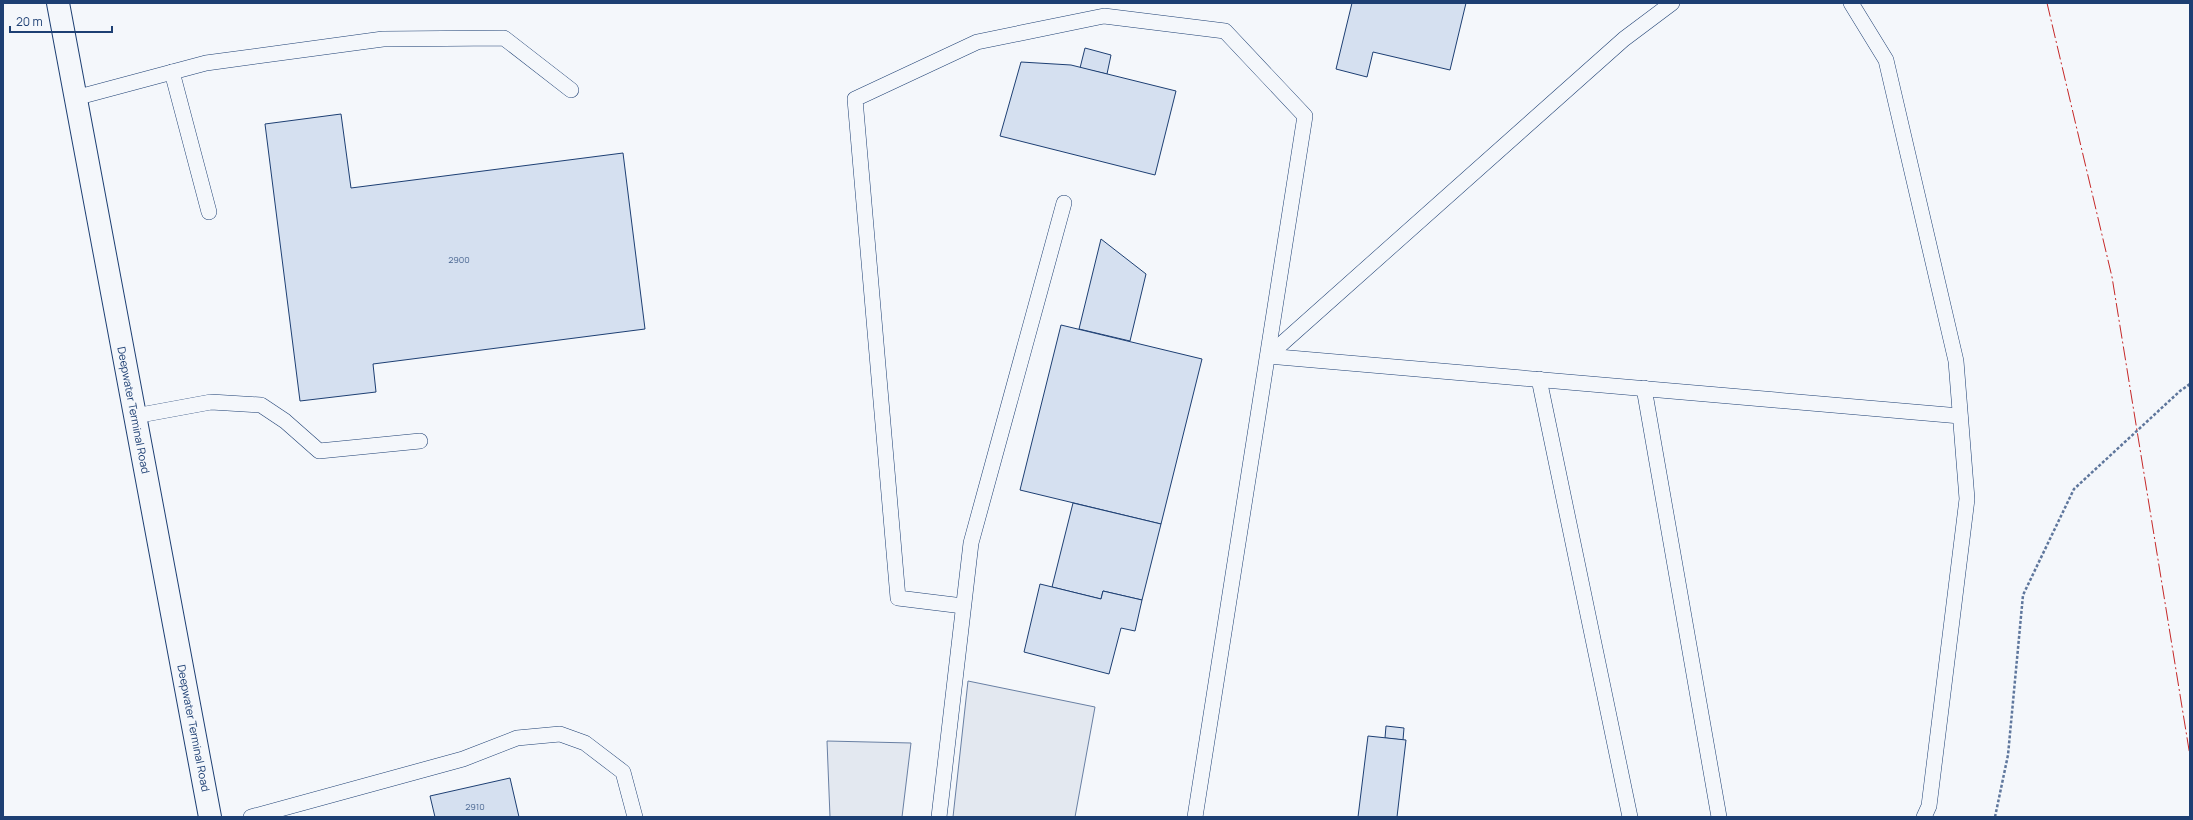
<svg xmlns="http://www.w3.org/2000/svg" width="2193" height="820" font-family="Manrope,sans-serif">
<style>
.parking{fill:#e3e8f0;stroke:#687fa3}
.building{fill:#d5e0f0;stroke:#1d3f73}
.lines{fill:none;stroke-linecap:round;stroke-linejoin:round}
.lane-casing{stroke:#1d3f73;stroke-width:16}
.street-casing{stroke:#1d3f73;stroke-width:24}
.path{stroke:#5e769c;stroke-width:2.5;stroke-dasharray:3 2;stroke-linecap:butt}
.lane{stroke:#f4f7fb;stroke-width:15}
.street{stroke:#f4f7fb;stroke-width:22}
.power{stroke:#c62828;stroke-width:1;stroke-dasharray:14 3 2 3;stroke-linecap:butt}
.labels{text-anchor:middle;dominant-baseline:central;stroke-width:3;stroke-linejoin:round;paint-order:stroke}
.number-label{font-size:9px;fill:#4b6792}
.street-label{font-size:11px;fill:#1d3f73;stroke:#f4f7fb}
</style>
<rect width="100%" height="100%" fill="#f4f7fb"/>
<!-- parking -->
<g class="parking">
<path d="M968,681L1095,707L1075,817H953Z"/>
<path d="M827,741L911,743L902,817H830Z"/>
</g>
<!-- building -->
<g class="building">
<path d="M1352,3H1466L1450,70L1373,52L1367,77L1336,69Z"/>
<path d="M1085,48L1111,55L1107,74L1080,68Z"/>
<path d="M1021,62L1071,65L1176,91L1155,175L1000,136Z"/>
<path d="M341,114L351,188L623,153L645,329L373,364L376,392L300,401L265,124Z"/>
<path d="M1101,239L1146,274L1130,341L1079,329Z"/>
<path d="M1061,325L1202,359L1161,524L1020,490Z"/>
<path d="M1073,503L1161,524L1142,600L1103,591L1101,599L1052,587Z"/>
<path d="M1040,584L1101,599L1103,591L1142,600L1135,631L1121,628L1109,674L1024,652Z"/>
<path d="M1386,726L1404,728L1403,740L1385,738Z"/>
<path d="M1368,736L1406,740L1397,817H1358Z"/>
<path d="M510,778L519,817H435L430,796Z"/>
</g>
<g class="lines">
<!-- lane casing -->
<g class="lane-casing">
<g id="lane">
<path d="M1851,3L1886,60L1956,361L1967,499L1929,806L1924,817"/>
<path d="M172,72L209,212"/>
<path d="M75,98L206,63L383,39L504,38L571,90"/>
<path d="M1268,356L1960,416"/>
<path d="M1268,356L1624,39L1672,3"/>
<path d="M1539,379L1630,817"/>
<path d="M1644,388L1719,817"/>
<path d="M135,416L211,402L261,405L285,421L319,451L420,441"/>
<path d="M963,606L898,598L855,99L977,42L1104,16L1225,31L1305,116L1195,817"/>
<path d="M251,817L463,759L517,738L560,734L585,743L623,772L635,817"/>
<path d="M939,817L971,543L1064,203"/>
</g>
</g>
<!-- street casing -->
<g class="street-casing">
<path id="street" d="M58,3L210,817"/>
</g>
<!-- path -->
<path class="path" d="M1995,817L2008,755L2023,595L2074,489L2180,391L2190,384"/>
<!-- lane -->
<use href="#lane" class="lane"/>
<!-- street -->
<use href="#street" class="street"/>
<!-- power -->
<path class="power" d="M2047,3L2112,277L2190,756"/>
</g>
<g class="labels">
<!-- number labels -->
<g class="number-label">
<text x="459" y="259">2900</text>
<text x="475" y="806">2910</text>
</g>
<!-- street labels -->
<g class="street-label">
<text transform="translate(134 410) rotate(79)">Deepwater Terminal Road</text>
<text transform="translate(194 728) rotate(79)">Deepwater Terminal Road</text>
</g>
</g>
<!-- border -->
<rect width="2193" height="820" fill="none" stroke="#1d3f73" stroke-width="8"/>
<!-- scale -->
<path d="M10 26v6h102v-6" fill="none" stroke="#1d3f73" stroke-width="2"/>
<text x="16" y="26" font-size="12" fill="#1d3f73" stroke="#f4f7fb" stroke-width="3" paint-order="stroke">20 m</text>
</svg>
